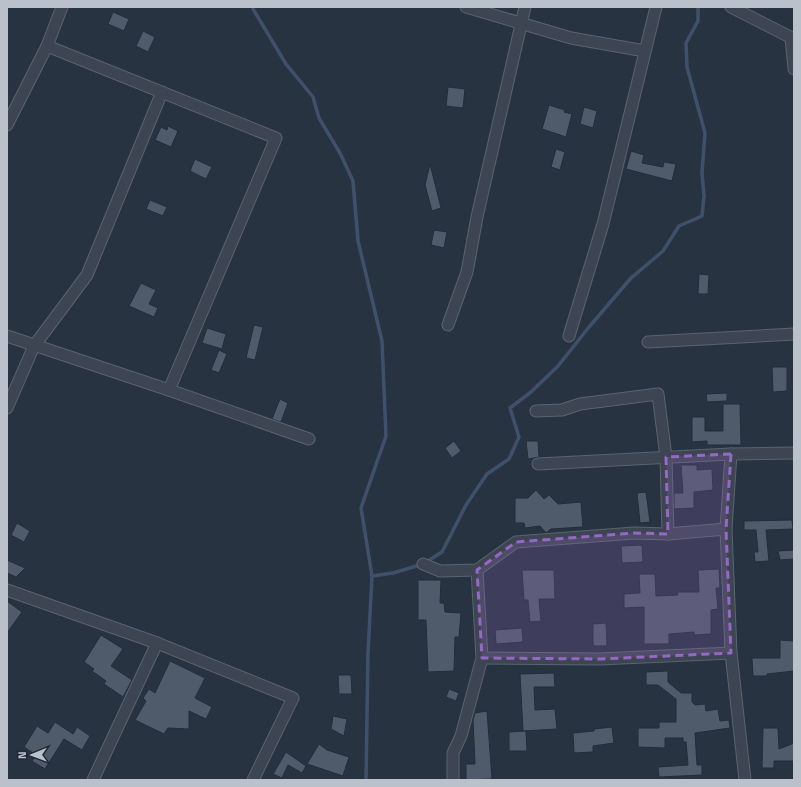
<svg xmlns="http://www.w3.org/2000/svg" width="801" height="787" font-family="'Titillium Web',sans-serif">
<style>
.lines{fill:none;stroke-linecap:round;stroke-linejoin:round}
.stream{stroke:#3f516a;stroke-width:3.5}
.building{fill:#4f5a6a;stroke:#232c39}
.minor-casing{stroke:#5b636f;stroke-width:13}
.minor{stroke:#3d4552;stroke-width:11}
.marked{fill:#9468c4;fill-opacity:0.2;stroke:#9468c4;stroke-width:3;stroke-dasharray:8 5;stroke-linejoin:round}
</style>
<rect width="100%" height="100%" fill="#283342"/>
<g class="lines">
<!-- stream -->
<g class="stream">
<path d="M253,9L286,64L313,97L319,118L340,153L353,181L358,241L382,341L386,436L361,508L372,576L368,653L366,780"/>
<path d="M372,576L393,573L423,564L442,552L466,505L487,474L509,459L519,437L510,408L531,392L558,366L589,327L631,278L663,251L679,226L702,216L704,196L702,173L705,133L687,67L686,43L698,21V7"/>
</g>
</g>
<!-- building -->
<g class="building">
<path d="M113,12L129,19L124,31L108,24Z"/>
<path d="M143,31L155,37L148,52L136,46Z"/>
<path d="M448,87L465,89L463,108L446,106Z"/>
<path d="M549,105L565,110L564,112L572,114L566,137L542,129Z"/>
<path d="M584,107L597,111L593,128L580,124Z"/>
<path d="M168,126L178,131L171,147L155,140L161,127L167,130Z"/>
<path d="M556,149L565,152L560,170L551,167Z"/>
<path d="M631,151L644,155L642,163L663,167L664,162L676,164L672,181L626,169Z"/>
<path d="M195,159L212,167L206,179L190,171Z"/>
<path d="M430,164L441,208L432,211L425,185Z"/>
<path d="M150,200L167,207L163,216L146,209Z"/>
<path d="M434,230L447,232L444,248L431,245Z"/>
<path d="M699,274L709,275L708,294H698Z"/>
<path d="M141,283L156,290L149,304L158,308L154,317L129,306Z"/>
<path d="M254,325L263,327L255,360L246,358Z"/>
<path d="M207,328L226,334L222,349L202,343Z"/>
<path d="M219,350L227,354L219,373L211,370Z"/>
<path d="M772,367H787V391L773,392Z"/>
<path d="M727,393V401L707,402L706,394Z"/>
<path d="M280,399L288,403L281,422L272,419Z"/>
<path d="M723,404H740L741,445H707V441L692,442V417H705V431H723Z"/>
<path d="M454,441L461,451L452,458L445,448Z"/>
<path d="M526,441H538L539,457L528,459Z"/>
<path d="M681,465H697V470L712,469L713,490L694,492V508L674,509V493H683Z"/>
<path d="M536,490L544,499L549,495L558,504L581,502L583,527L551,529L546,533L540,526L525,528L524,523H515V498H528Z"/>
<path d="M646,492L650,522L640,523L637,493Z"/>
<path d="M792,520L793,529L766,530L769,561L755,562L754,552H758L756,530H744V521Z"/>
<path d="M17,523L30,531L24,542L11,535Z"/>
<path d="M642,545L643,562L622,563L621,546Z"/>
<path d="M794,550V559L780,560L778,551Z"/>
<path d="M7,560L25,568L16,577L7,573Z"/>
<path d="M719,569L720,588H716L718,609L711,610V634L694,635V632L669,634V644H644V607L624,608V594L640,593L639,574H655L656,596L678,595L677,592H699L698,570Z"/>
<path d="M522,570H554L555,599H539L541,621L530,622L528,600H524Z"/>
<path d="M418,580H441L440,603H444L445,612L461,613L459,637H455L454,671L428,672L426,620H418Z"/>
<path d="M7,601L22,612L7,633Z"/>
<path d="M606,623L607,646H593V624Z"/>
<path d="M522,628L523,642L496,644L495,630Z"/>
<path d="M101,635L123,649L111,666L132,680L123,697L104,684L106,681L92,671L94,669L84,662Z"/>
<path d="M780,640L794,641V671L767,674V676H753L752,658H780Z"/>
<path d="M170,661L205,678L195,698L212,707L206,719L189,711V729L168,728L164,734L135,720L146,701L143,698L149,689L155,693Z"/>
<path d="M668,671V682L681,693H692V702L695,705L705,704L706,711L718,709L720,721L729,720L730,728L695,733L697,765H702V775L659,777L658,767L688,765L686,742H683V738H665V748L638,747V728H659V722H676V699L658,685H646V672Z"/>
<path d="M554,673L555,687H534L535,710L555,709L557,729L523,731L520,674Z"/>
<path d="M338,675H351L352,694H339Z"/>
<path d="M449,689L459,693L456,701L446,697Z"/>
<path d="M487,711L492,779L466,780V764H475L473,720L475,713Z"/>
<path d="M333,716L347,719L344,736L331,729Z"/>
<path d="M55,722L73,734L77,727L90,736L82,750L64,739L45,769L32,761L36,755L24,747L37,726L48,733Z"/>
<path d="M612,727L614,743L593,746V752L574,753L573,733L594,731V729Z"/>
<path d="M763,728H778L779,749L794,743V761H774V768H762Z"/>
<path d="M526,731L527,751H509V732Z"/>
<path d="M319,744L327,750L349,757L343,776L307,764Z"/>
<path d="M286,752L306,766L302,773L288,765L282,778L273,774Z"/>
</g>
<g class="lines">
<!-- minor casing -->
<g class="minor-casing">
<g id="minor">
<path d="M466,7L571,38L645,51"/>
<path d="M731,7L794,39"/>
<path d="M791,38L794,69"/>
<path d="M47,46L276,138L169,390"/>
<path d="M7,125L47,46L62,7"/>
<path d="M448,325L467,272L477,217L525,7"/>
<path d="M7,336L169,390L309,439"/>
<path d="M569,336L603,224L656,7"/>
<path d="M648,342L794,334"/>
<path d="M7,408L34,346L87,275L162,92"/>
<path d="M536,411L562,410L580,404L658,394L666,457L668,534"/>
<path d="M731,454L726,529L731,653L745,780"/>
<path d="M538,464L731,454L794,453"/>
<path d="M423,564L440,571L477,570L516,542L634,533L668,534L726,529"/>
<path d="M7,590L157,643L293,698L253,780"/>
<path d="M482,658L600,659L731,653"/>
<path d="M93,780L157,643"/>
<path d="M453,780V753L461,736L482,658L477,570"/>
</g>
</g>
<!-- minor -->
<use href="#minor" class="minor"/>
</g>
<!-- marked area -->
<path class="marked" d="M731,454L726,529L731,653L600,659L482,658L477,570L516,542L634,533L668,534L666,457Z"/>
<!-- border -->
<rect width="801" height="787" fill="none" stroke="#bac1cb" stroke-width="16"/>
<!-- north arrow -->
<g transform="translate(32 755) rotate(269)" stroke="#212a37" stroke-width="3" paint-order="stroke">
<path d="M0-3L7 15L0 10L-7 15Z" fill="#bac1cb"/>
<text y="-6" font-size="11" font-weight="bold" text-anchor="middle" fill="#bac1cb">N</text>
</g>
</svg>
